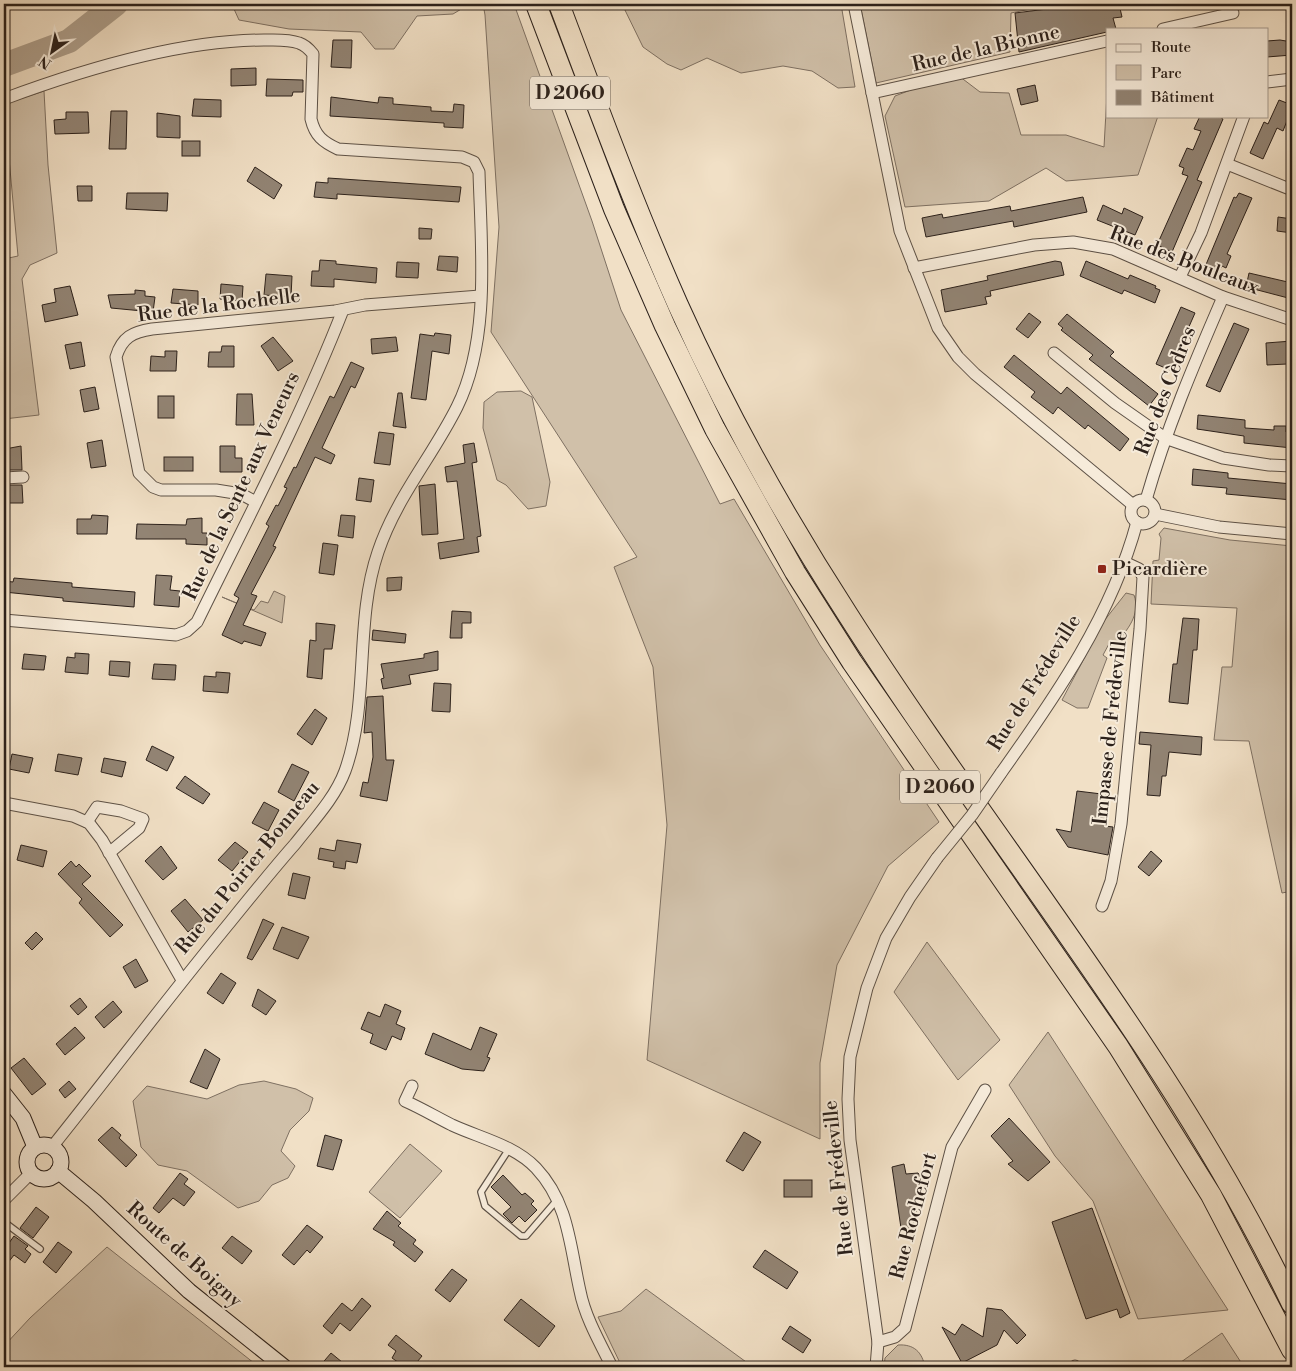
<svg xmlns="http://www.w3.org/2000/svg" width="1296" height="1371" font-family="'Libre Bodoni',serif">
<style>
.green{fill:#d0c0a9;stroke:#7e7062}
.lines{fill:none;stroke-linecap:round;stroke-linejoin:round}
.river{stroke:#ae9f8c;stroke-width:24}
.building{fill:#928474;stroke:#2c211b}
.lane-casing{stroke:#5d5146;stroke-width:8}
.street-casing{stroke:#5d5146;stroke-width:13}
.secondary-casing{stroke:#2c211b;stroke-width:17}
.highway-casing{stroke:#2c211b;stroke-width:22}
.lane{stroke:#f6ebda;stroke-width:5.5}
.street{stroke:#f6ebda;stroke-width:11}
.secondary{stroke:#f6ebda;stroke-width:15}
.highway{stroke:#f1e0c6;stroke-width:20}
.street-bridge-casing{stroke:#5d5146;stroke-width:13;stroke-linecap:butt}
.street-bridge{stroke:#f6ebda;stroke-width:11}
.poi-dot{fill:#8f2418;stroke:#f6ebda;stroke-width:2}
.labels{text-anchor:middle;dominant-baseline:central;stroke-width:4;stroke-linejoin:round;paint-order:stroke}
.shield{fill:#f6ebda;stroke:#695e54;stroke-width:1}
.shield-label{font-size:19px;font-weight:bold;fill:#2c211b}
.street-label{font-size:20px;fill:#2c211b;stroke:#f6ebda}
.poi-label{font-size:20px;fill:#2c211b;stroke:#f6ebda;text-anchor:start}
</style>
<rect width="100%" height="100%" fill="#f1e0c6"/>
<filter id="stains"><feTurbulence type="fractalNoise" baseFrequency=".004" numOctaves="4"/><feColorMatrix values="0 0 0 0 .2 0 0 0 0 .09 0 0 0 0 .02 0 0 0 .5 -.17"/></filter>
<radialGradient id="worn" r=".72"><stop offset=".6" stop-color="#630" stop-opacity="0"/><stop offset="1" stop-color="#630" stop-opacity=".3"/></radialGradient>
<!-- green -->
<g class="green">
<path d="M234,4H463V8L453,14L417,16L394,49H375L361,32L289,29L239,20L234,9Z"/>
<path d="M483,4H514L592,221L621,310L720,504L734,499L820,645L939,822L888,866L837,965L820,1063V1139L647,1060L667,825L653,667L614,567L637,557L491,332L499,227L485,15Z"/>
<path d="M622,4H841L855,87L838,88L812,71L783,66L741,73L707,58L681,70L667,64L643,47Z"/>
<path d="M860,4H1055L1011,13L1010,52L876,83Z"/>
<path d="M955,73L980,92L1009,93L1021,135H1066L1104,147L1107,94V116H1158L1138,175L1066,181L1046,168L989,201L905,207L885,116L895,96Z"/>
<path d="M44,91L48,165L57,253L30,265L22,279L39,415L4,419V259L18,256L4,104Z"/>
<path d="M521,391L532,397L550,482L546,506L528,509L506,485L497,480L483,428L484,402L497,392Z"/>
<path d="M1164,528L1230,540L1292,546V639L1288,667L1292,668V891L1282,893L1249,741L1214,740L1222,667H1232L1237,608L1151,604L1153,561L1159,560L1161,538L1159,534Z"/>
<path d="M274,591L285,596L282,623L222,597L254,610L261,601L268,603Z"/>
<path d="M1126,593L1134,595C1141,615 1127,630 1115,645L1110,642L1103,655L1107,658L1088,708H1077L1062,700L1104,621Z"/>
<path d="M927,942L1000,1040L958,1080L894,992Z"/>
<path d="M1048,1032L1228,1310L1138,1319L1093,1201L1055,1156L1009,1085Z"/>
<path d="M264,1081L296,1089L313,1098L309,1111L290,1130L281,1151L295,1166L288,1178L272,1185L259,1201L238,1208L187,1171L158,1165L141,1147L133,1101L147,1086L207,1099L239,1085Z"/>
<path d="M410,1144L442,1171L400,1218L369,1192Z"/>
<path d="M107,1247L259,1367H4V1346L30,1318Z"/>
<path d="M646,1289L753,1367H622L598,1317L621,1311Z"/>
<path d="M1222,1333L1244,1367H1174Z"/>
<path d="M898,1345C914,1344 922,1352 925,1367H884L885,1358Z"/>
</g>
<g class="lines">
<!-- river -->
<path class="river" d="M4,65L69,41L116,4"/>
</g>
<!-- building -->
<g class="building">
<path d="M1087,4H1119L1122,17L1113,18L1116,29H1107V32L1019,52L1015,13Z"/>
<path d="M333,40H352L351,68L331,67Z"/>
<path d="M1280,40L1292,42V55L1267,57V41Z"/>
<path d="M256,68V85L231,86V69Z"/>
<path d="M267,79L303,80V92H293L292,96H266Z"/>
<path d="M1035,85L1038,101L1021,105L1017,89Z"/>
<path d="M331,97L378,103L379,97L393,98V104L431,107V111L453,112L454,104L464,105L463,128L444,127V123L330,116Z"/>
<path d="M194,99L221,100V117L192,116Z"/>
<path d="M1279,100L1292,105V108L1283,131L1277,128L1263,159L1250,153L1264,122L1268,124Z"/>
<path d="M111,111H127L126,149H109Z"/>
<path d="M66,112H88L89,133L55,134L54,120L66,119Z"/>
<path d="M157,113L180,116V138L157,137Z"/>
<path d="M1200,116H1218L1223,119L1197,180L1202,182L1172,252L1157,245L1188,176L1182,174L1184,168L1179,166L1187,148L1193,150L1201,131L1194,129Z"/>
<rect x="182" y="141" width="18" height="15"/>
<path d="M255,167L282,185L274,199L247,181Z"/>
<path d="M328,178L461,187L459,202L337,194V199L314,197L316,182L328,183Z"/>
<path d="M77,186H92V201H78Z"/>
<path d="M127,193H168L167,211L126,209Z"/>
<path d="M1239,193L1252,198L1227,254L1231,256L1226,268L1222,266L1218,273L1205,267L1234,197L1236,198Z"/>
<path d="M1083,197L1087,212L1014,227L1013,221L926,237L922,218L942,214L943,218L1010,206L1011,211Z"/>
<path d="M1103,205L1122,214L1124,208L1143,217L1135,235L1097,220Z"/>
<path d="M1278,217L1292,219V233L1277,231Z"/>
<path d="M419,228L432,229L431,239H419Z"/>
<path d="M439,256L458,257L457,272L437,270Z"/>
<path d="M320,260L336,261V264L377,268L376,283L334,279V287L311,286L312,271H319Z"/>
<path d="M1055,261L1061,262L1064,275L990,291L991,296L985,297L987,304L945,312L941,290L988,280L987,276Z"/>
<path d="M1086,261L1128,279L1130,275L1156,286L1155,288L1160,290L1155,303L1124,290L1122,294L1080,276Z"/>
<path d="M397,262L419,263L418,278L396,277Z"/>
<path d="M1249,273L1292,283V299L1246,287Z"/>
<path d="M266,274L292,276L291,297L264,295Z"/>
<path d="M221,284L243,286L242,301L220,299Z"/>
<path d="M70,286L78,315L45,322L42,305L56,302L54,289Z"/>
<path d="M173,289L198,291V305L171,303Z"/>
<path d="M135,290L145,291V296L155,297L153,312L111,308L108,295L135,294Z"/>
<path d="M1181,307L1195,313L1170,370L1156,364Z"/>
<path d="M1029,313L1041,322L1028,338L1016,329Z"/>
<path d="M1067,314L1114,352L1110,356L1158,394L1149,406L1089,359L1093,355L1061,330L1063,328L1058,324Z"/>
<path d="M1234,323L1249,329L1220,392L1206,386Z"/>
<path d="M435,333L451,335L449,354L432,351L426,400L411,398L420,334L434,336Z"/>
<path d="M273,337L293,361L278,371L261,346Z"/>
<path d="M396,337L398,351L372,354L371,339Z"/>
<path d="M1292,341V357H1287V364L1267,365L1266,343Z"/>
<path d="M81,342L85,366L70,369L65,345Z"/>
<path d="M222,346H234V367H208L209,352H221Z"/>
<path d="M165,351H177L176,371H150L151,356L165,357Z"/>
<path d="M1014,355L1061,394L1067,387L1129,439L1120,451L1088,425L1085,429L1058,407L1053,414L1031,397L1035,392L1004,367Z"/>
<path d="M351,362L364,368L355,388L351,386L322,448L335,455L331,464L315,457L273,546L276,547L251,594L257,596L243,625L266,633L261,646L244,641L242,644L222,635L239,598L234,595L269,526L266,524L276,505L278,506L287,488L284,487L294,467L296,468L330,396L334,398Z"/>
<path d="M95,387L99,409L84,412L80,390Z"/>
<path d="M398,393H402L406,428L393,426Z"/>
<path d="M237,394H252L254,425H236Z"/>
<rect x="158" y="396" width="16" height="22"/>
<path d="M1198,415L1245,420V428L1274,430V426H1286V432L1292,433V448L1244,443V436L1197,429Z"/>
<path d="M379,432L394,434L390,465L374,463Z"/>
<path d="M102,440L106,466L91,468L87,443Z"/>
<path d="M474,443L477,462L472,463L481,536L477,537L479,552L440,559L438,543L464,539L457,481L447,482L445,467L465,463L463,445Z"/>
<path d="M21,446L22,470H6L5,449Z"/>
<path d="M220,446H235V458H242V472H220Z"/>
<rect x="164" y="457" width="29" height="14"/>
<path d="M1193,469L1228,473V478L1292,484V500L1226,494L1227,488L1192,485Z"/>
<path d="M359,478L374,480L371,502L356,500Z"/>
<path d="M435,484L438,534L422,535L419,486Z"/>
<path d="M6,485H22L23,503H7Z"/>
<path d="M92,515L108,516L107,534H77V519H91Z"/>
<path d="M341,515L355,516L353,538L338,536Z"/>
<path d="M202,518V533H207V545L186,544V539H136L137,524L186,525L187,519Z"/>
<path d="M323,543L338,545L334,575L319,573Z"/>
<path d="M156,575L172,576L170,590L180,591L179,607L154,605Z"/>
<path d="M402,577L401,590L387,591V578Z"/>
<path d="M14,578L72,583V587L135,592L134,607L63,601V598L4,592V581L13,582Z"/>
<path d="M452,611L471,612V623H462V638H450Z"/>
<path d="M1183,618L1199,619L1197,650H1193L1188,704L1169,702L1173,664H1177Z"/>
<path d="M316,623L335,625L332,649H324L322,679L307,677L310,640L316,641Z"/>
<path d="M373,630L406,634L405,643L372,640Z"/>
<path d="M438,651V670L409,675L411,684L383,689L381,679L384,678L381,664L424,658V654Z"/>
<path d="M75,653L89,654L88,674L65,672L67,657L75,658Z"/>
<path d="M24,654L46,656L44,670L22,669Z"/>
<path d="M110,661L130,662L129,677L109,675Z"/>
<path d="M154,664L176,665L175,680L152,679Z"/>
<path d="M216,672L230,673L228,693L203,691L204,676L216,677Z"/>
<path d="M434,683L451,684L450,712L432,711Z"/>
<path d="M383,696L386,760H394L387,801L360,796L363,782L368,783L373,757L372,732L364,733L367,697Z"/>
<path d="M315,709L327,718L312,745L297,734Z"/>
<path d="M1140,732L1202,737L1201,755L1169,752L1166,776H1162L1160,796L1147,795L1151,745L1139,744Z"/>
<path d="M152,746L174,757L167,771L146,760Z"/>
<path d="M12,754L33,758L29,773L9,769Z"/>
<path d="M58,754L82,758L78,775L55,771Z"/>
<path d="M104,758L126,762L122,777L101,772Z"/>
<path d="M292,764L309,772L294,801L278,792Z"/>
<path d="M185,776L210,794L203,804L176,788Z"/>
<path d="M1077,791L1110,795L1105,826L1113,827L1108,855L1068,847L1056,829L1071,832Z"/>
<path d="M264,802L279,810L268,831L252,823Z"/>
<path d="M337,840L361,844L357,863L346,861L345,869L333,867L334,862L318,859L320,848L335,851Z"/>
<path d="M235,842L248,852L232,871L218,860Z"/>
<path d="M21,845L47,851L43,867L17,860Z"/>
<path d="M161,846L177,868L163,880L145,861Z"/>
<path d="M1151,851L1162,861L1149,876L1138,867Z"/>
<path d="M71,861L76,867L79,864L91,876L82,884L123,925L110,937L79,903L82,899L58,874Z"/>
<path d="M293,873L310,877L305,899L288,895Z"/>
<path d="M185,899L203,920L188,932L171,911Z"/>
<path d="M263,919L274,924L252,960L247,958Z"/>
<path d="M282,927L309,937L298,959L273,949Z"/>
<path d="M36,932L43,939L32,950L25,943Z"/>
<path d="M136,959L148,981L135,988L123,967Z"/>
<path d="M221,973L236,983L223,1004L207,993Z"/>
<path d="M258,989L276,1001L266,1015L252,1006Z"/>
<path d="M80,998L87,1007L78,1015L70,1006Z"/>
<path d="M113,1001L122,1012L104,1028L95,1017Z"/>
<path d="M385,1004L401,1011L396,1024L405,1028L401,1040L392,1036L386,1050L370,1043L373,1034L361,1029L368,1012L380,1017Z"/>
<path d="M75,1027L85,1038L65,1055L56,1044Z"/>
<path d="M480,1027L497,1034L487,1057L490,1058L484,1071L462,1069L425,1054L433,1033L471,1050Z"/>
<path d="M205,1049L220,1059L207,1089L190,1082Z"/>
<path d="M24,1058L46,1084L32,1095L11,1068Z"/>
<path d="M69,1081L76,1089L65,1098L59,1090Z"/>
<path d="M1009,1118L1050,1162L1028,1181L1008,1164L1013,1161L991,1136Z"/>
<path d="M112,1127L121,1135L119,1138L137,1155L126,1167L98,1140Z"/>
<path d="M744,1132L761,1142L743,1171L726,1161Z"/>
<path d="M325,1135L342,1140L333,1170L317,1166Z"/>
<path d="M904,1164L906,1174L918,1173L925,1182L910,1233L901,1228L892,1167Z"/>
<path d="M180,1173L188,1179L184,1184L195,1192L184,1206L173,1198L159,1213L153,1208Z"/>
<path d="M503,1175L522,1195L525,1193L534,1201L531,1204L537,1210L525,1222L519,1216L512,1223L503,1214L511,1207L491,1187Z"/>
<rect x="784" y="1180" width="28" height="17"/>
<path d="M36,1207L49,1217L33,1238L20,1228Z"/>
<path d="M1092,1208L1130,1313L1120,1318L1117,1309L1086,1319L1052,1222Z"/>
<path d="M387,1211L401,1223L398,1226L416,1240L413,1244L423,1252L415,1262L393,1245L395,1242L373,1229Z"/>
<path d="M307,1225L323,1237L310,1253L307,1250L294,1265L282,1255Z"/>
<path d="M14,1236L28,1246L25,1249L31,1254L25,1263L14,1255L4,1268V1250Z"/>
<path d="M232,1236L252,1251L242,1264L222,1248Z"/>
<path d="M58,1242L72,1252L56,1273L43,1262Z"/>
<path d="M765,1250L798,1272L787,1289L753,1267Z"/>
<path d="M452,1269L467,1280L450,1302L435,1290Z"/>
<path d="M362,1298L371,1306L350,1331L340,1323L332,1334L323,1326L342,1303L352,1311Z"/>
<path d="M521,1299L555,1326L539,1347L504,1320Z"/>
<path d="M987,1308L1002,1310L1026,1335L1017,1344L1004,1330L997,1345L962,1363L942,1327L955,1335L962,1324L983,1337Z"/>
<path d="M790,1326L811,1340L803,1353L782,1339Z"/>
<path d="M396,1335L422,1356L413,1367H405L392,1358L396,1351L388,1345Z"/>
<path d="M331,1353L348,1367H319Z"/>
</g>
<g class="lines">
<!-- lane casing -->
<g class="lane-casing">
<g id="lane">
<path d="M509,1149L481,1192L485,1206L521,1236H526L557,1200"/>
<path d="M4,1222L40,1249"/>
</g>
</g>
<!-- street casing -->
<g class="street-casing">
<g id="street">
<path d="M854,4L900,231L938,328L958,357L975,374L1133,505"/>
<path d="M1163,29L1233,13"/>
<path d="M1267,82L1292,79"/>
<path d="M872,93L1107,41"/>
<path d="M4,99C82,70 181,40 264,40C276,40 288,39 299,43C305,45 309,49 313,54L311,119C315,136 323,142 338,149L462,157L474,162L479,172C481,246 491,339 457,407C432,457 396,498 378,552C354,622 370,702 345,771C335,798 313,821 295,844C273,869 252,895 231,921C170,995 112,1072 52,1147"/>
<path d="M1227,164L1292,190"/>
<path d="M914,268L1034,245L1073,242L1113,249L1223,297L1292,320"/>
<path d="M1180,277L1201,233L1244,116"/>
<path d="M1054,353L1115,403L1165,438L1223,458L1269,465L1292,466"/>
<path d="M4,478L23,477"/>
<path d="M1146,500C1166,430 1194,364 1223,297"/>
<circle cx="1143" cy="512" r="12"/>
<path d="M256,502L241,494L216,490H161L153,487L139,473L116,357C122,337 133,332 152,329L335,311L365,305L480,296"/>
<path d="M1155,514L1219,527L1292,534"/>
<path d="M4,620L176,635L187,631L197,622C247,520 302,415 343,310"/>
<path d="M1001,773C1056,696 1112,615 1137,522"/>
<path d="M4,803L73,816L89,823L102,840L182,980"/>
<path d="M87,822L97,807L121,811L143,819L139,828L109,853"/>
<path d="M1102,906L1111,881L1121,824L1140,629L1143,577L1139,569L1124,562"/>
<path d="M412,1086L405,1101C421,1108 436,1117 452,1125C480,1138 514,1145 536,1168C569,1203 570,1247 580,1291C585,1317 600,1343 612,1367"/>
<path d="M4,1200L31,1173"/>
<path d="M878,1342L895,1337L905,1328L952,1147L985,1090"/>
<path d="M876,1367L878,1342L850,1140L848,1099L850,1057L867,988L886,938L910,897L937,858"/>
<path d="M1074,1367L1075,1366"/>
</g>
</g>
<!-- secondary casing -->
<g class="secondary-casing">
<g id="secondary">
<path d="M4,1094L23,1118L35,1147"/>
<circle cx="44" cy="1162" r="17"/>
<path d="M58,1171L94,1201L189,1291L284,1367"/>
</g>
</g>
<!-- highway casing -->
<g class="highway-casing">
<g id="highway">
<path d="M536,4L614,209L665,326L715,429L795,572L852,662L1118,1046L1211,1195L1292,1350"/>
<path d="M559,4C597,105 634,206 678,305C726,412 784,516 848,615C995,846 1173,1055 1292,1304"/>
</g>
</g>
<!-- lane -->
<use href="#lane" class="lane"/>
<!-- street -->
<use href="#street" class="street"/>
<!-- secondary -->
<use href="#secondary" class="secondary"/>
<!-- highway -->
<use href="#highway" class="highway"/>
<!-- street-bridge casing -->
<g class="street-bridge-casing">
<path id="street-bridge" d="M937,858L972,815L1001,773"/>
</g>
<!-- street-bridge -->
<use href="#street-bridge" class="street-bridge"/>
</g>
<!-- markers -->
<rect class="poi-dot" x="1097" y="564" width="10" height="10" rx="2.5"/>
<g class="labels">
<!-- shield labels -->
<g class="shield">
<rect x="530" y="76.5" width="80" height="33" rx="4"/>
<rect x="900" y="770.5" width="80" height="33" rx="4"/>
</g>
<g class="shield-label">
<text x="570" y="93">D 2060</text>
<text x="940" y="787">D 2060</text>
</g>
<!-- street labels -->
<g class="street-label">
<text transform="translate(986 49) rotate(-13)">Rue de la Bionne</text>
<text transform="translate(1184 261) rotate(21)">Rue des Bouleaux</text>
<text transform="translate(219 306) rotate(-7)">Rue de la Rochelle</text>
<text transform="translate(1166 391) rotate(-69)">Rue des Cèdres</text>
<text transform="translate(242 486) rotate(-65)">Rue de la Sente aux Veneurs</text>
<text transform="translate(1035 683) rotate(-58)">Rue de Frédeville</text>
<text transform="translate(1111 728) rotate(-84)">Impasse de Frédeville</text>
<text transform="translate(248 868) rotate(-51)">Rue du Poirier Bonneau</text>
<text transform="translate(839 1178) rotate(-96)">Rue de Frédeville</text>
<text transform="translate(914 1216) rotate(-75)">Rue Rochefort</text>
<text transform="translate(184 1255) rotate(42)">Route de Boigny</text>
</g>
<!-- poi labels -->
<g class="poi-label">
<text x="1112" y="569">Picardière</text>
</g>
</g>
<!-- margin -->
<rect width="1296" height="1371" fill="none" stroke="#f1e0c6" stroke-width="20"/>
<rect x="5" y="5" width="1286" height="1361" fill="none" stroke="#2c211b" stroke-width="2.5"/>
<rect x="10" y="10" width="1276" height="1351" fill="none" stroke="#2c211b"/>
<!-- legend -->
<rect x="1106" y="28" width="162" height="90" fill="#f6ebda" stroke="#a59a8e"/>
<rect x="1116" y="44" width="25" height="8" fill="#f6ebda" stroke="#a59a8e"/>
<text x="1151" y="52" font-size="15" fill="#2c211b">Route</text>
<rect x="1116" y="65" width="25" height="15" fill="#d0c0a9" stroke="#a59a8e"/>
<text x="1151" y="78" font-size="15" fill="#2c211b">Parc</text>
<rect x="1116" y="90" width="25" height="15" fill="#928474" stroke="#a59a8e"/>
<text x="1151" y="102" font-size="15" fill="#2c211b">Bâtiment</text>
<!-- north arrow -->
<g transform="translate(52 52) rotate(213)" stroke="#f6ebda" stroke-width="4" paint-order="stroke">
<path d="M0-4L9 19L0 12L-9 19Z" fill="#2c211b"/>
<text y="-8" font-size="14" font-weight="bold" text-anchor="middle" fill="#2c211b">N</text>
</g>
<rect width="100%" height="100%" filter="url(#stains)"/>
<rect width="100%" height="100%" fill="url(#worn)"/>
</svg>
